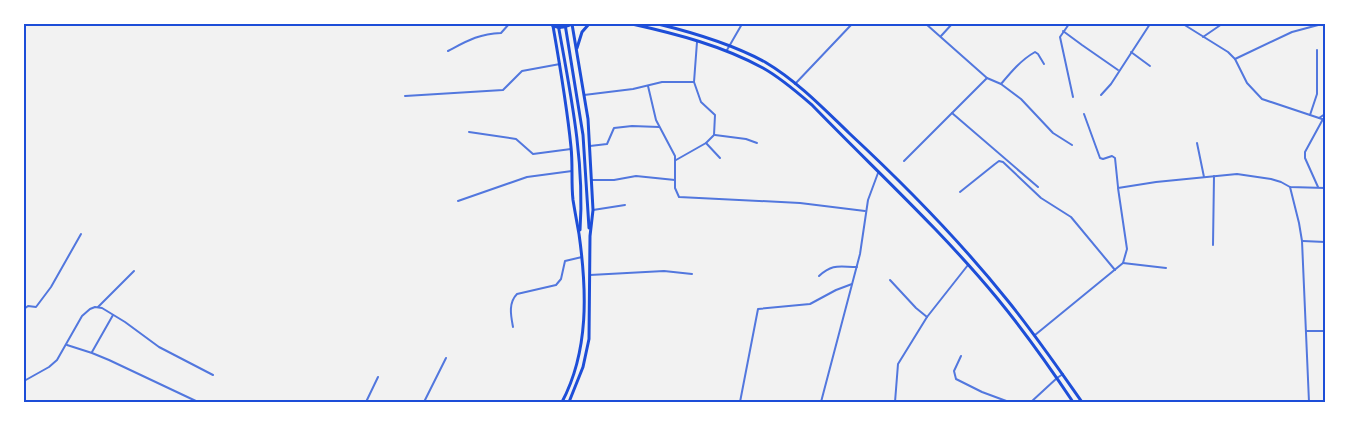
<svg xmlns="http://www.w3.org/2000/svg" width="1349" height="426" font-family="'IBM Plex Sans',sans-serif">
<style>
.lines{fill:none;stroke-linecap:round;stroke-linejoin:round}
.minor{stroke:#5277de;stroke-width:2}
.secondary{stroke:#1d4ed8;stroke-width:3}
.primary{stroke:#1d4ed8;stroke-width:3}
.neatline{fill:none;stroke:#1d4ed8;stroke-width:2}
</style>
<rect width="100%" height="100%" fill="#f2f2f2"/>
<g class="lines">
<!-- minor -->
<g class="minor">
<path d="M926,24L987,78L1001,84L1021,99L1053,133L1072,145"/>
<path d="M1069,24L1060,37L1073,97"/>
<path d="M1183,24L1228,52L1235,59L1247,83L1262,99L1325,120"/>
<path d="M1063,31L1082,45L1118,70"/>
<path d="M941,36L952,24"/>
<path d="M1203,37L1222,24"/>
<path d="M727,50L742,24"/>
<path d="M448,51C467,41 478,34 501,33L509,24"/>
<path d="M1131,52L1150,66"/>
<path d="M1235,59L1292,32L1322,24"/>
<path d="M795,84L852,24"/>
<path d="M1001,84C1011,72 1021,60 1035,52L1038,54L1044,64"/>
<path d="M648,86L656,120L675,156V188L679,197L800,203L865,211"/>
<path d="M584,95L633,89L662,82H694"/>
<path d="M1101,95L1111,84L1150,24"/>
<path d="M405,96L503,90L522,71L560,64"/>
<path d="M952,113L1038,187"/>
<path d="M1084,114L1100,158L1103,159L1112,156L1115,158L1118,187"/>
<path d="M1310,115L1317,94V50"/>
<path d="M1319,118L1325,114"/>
<path d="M469,132L516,139L533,154L571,149"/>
<path d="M715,135L746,139L757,143"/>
<path d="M706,143L720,158"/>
<path d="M1197,143L1204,177"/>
<path d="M590,146L607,144L614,128L632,126L659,127"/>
<path d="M676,160L706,143L714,135L715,115L701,102L694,82L697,42"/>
<path d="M904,161L987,78"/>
<path d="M592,180H614L636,176L675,180"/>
<path d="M1290,187L1299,223L1302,241L1309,402"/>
<path d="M1318,187L1305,158V152L1323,119"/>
<path d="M960,192L995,164L999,161L1003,162L1041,198L1071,217L1115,270"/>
<path d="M458,201L527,177L572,171"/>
<path d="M593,210L625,205"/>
<path d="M1303,241L1325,242"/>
<path d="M1213,245L1214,176"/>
<path d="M1123,263L1166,268"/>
<path d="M590,275L664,271L692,274"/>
<path d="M819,276C833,263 840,267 857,267"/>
<path d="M890,280L916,308L927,317"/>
<path d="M98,307L134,271"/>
<path d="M24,309L28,306L36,307L51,287L81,234"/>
<path d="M513,327C511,316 508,303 517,294L556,285L561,279L565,261L582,257"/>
<path d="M1306,331H1325"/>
<path d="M1035,335L1123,263L1127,249L1118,188L1156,182L1237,174L1271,179L1281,182L1290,187L1325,188"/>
<path d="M67,345L92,353L109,360L198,402"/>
<path d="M92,352L113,315"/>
<path d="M961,356L954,371L956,379L982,392L1009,402"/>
<path d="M24,381L49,367L57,360L82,316L90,309L95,307L102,308L125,322L159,347L213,375"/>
<path d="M366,402L378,377"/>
<path d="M424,402L446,358"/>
<path d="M740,402L758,309L810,304L836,290L852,284"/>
<path d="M821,402L860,254L868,200L878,173"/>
<path d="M895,402L898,364L927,317L968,265"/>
<path d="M1031,402L1057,378L1063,374"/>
</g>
<!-- secondary -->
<g class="secondary">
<path d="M632,24C677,34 723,46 763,68C781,78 797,92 812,105C874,169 940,229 997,298C1024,331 1049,366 1073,402"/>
<path d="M658,24C695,33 732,44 765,62C797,81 823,108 849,133C905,185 960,241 1008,301C1034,333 1058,368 1082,402"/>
</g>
<!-- primary -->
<g class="primary">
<path d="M550,24C558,29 564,28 572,24L588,119L593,210L590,236L589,339L583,367L569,402"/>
<path d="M558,24C570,91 585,161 580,230"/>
<path d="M565,24L583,135L589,228"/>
<path d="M553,26C560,66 567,106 571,147C573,165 571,183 573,200C575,212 577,223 579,234C587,291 589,351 562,402"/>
<path d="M577,48L582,32L589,24"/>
</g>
</g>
<!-- border -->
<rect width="1349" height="426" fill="none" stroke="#ffffff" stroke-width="50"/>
<rect x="25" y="25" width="1299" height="376" class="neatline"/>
</svg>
